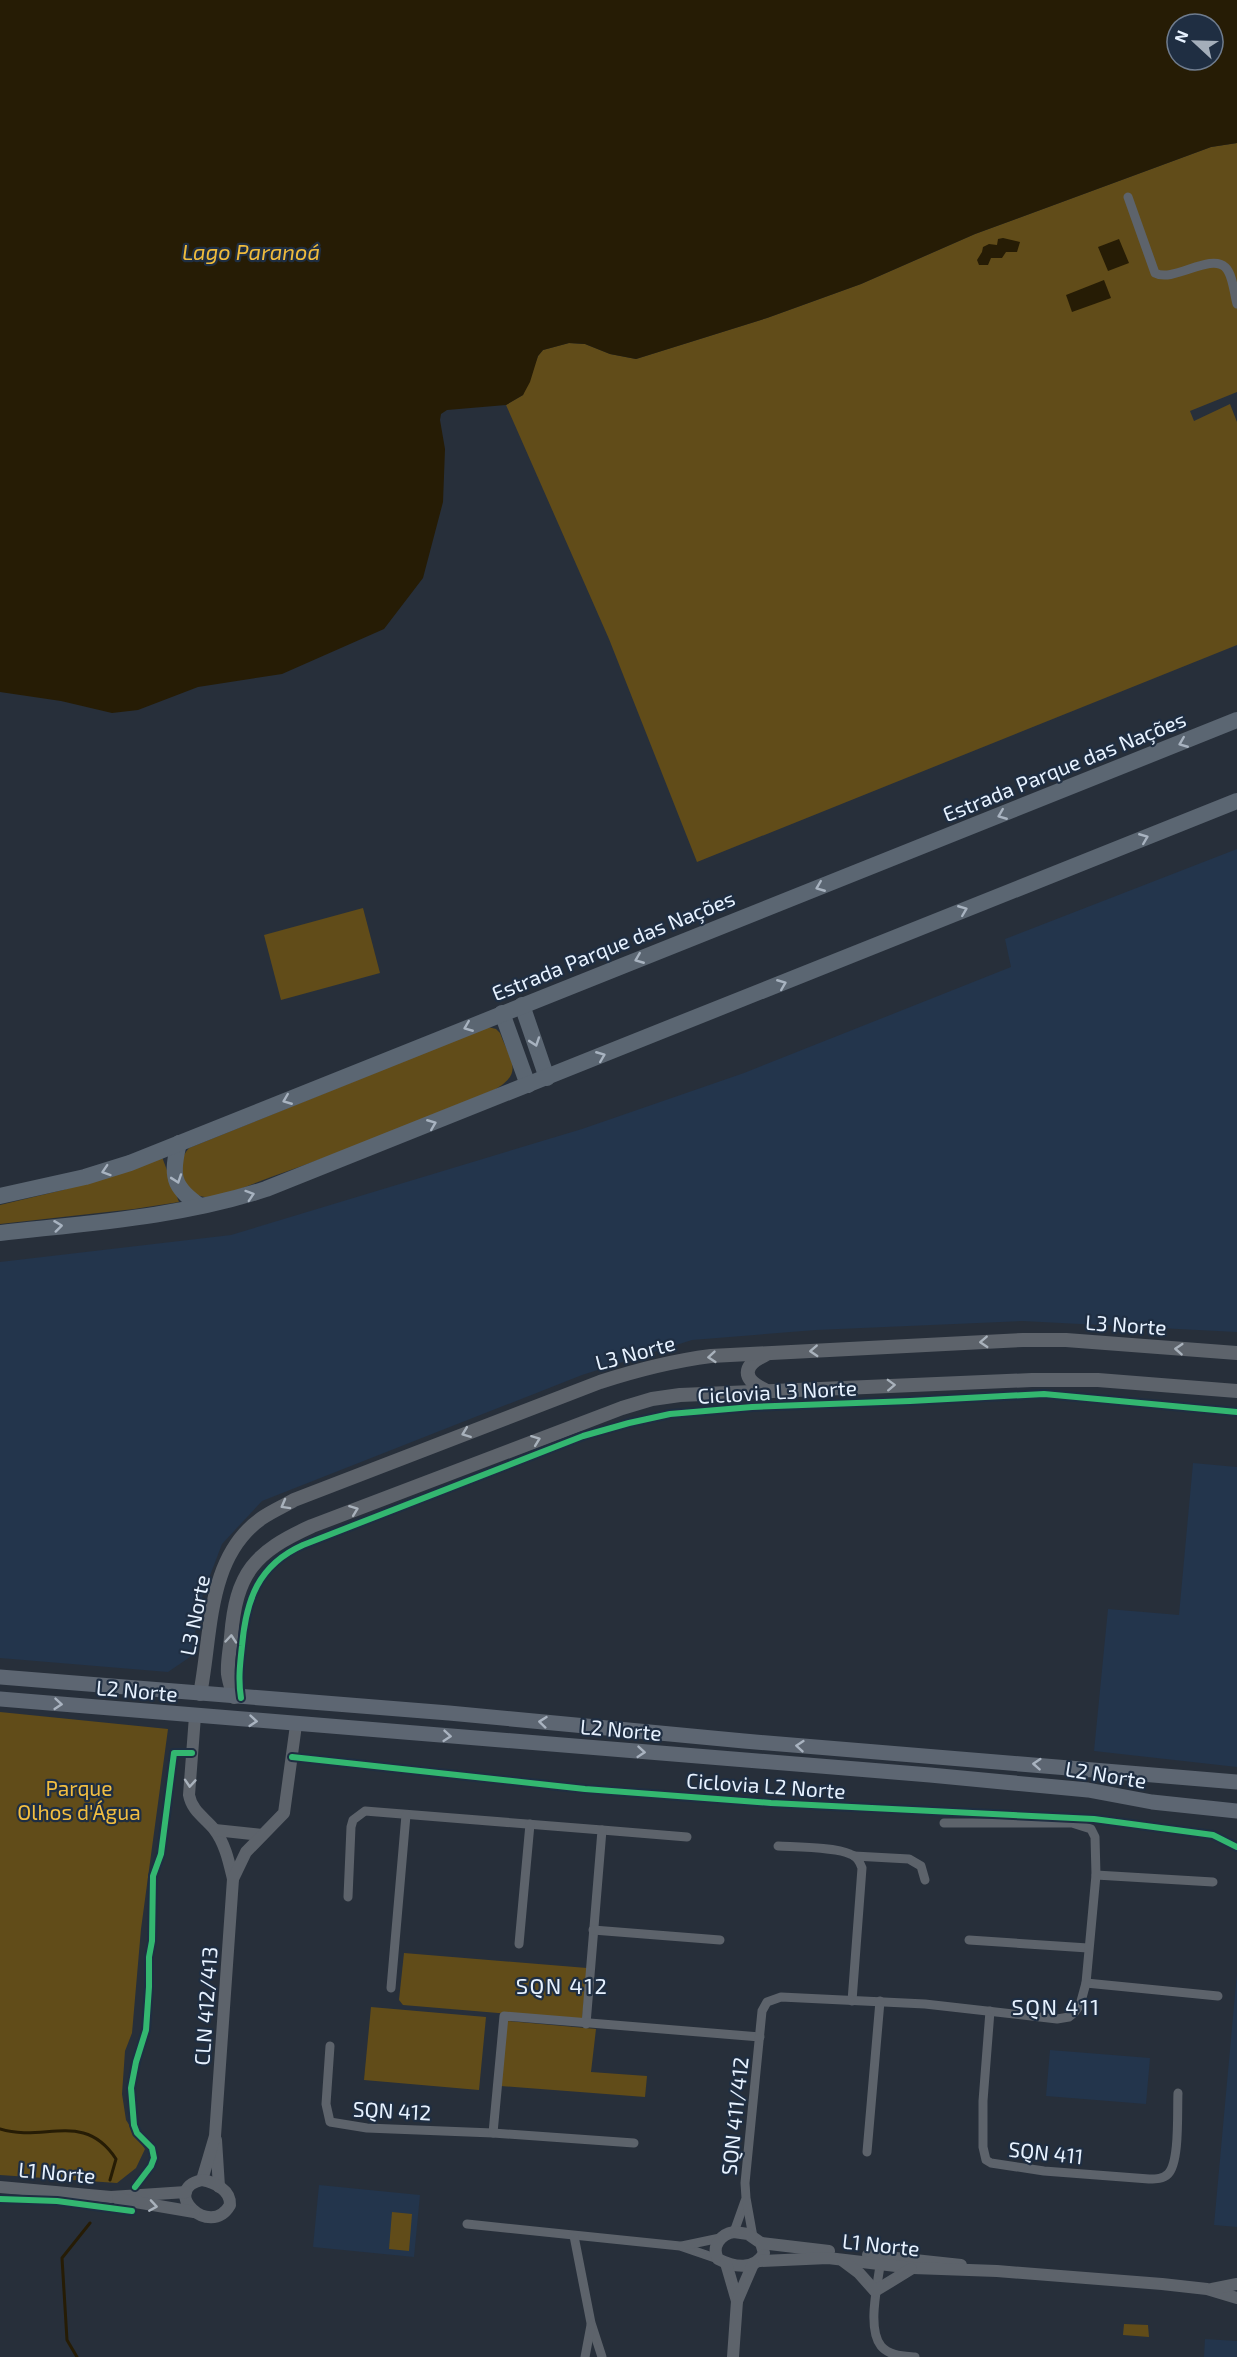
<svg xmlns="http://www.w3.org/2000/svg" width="1237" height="2357" font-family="'Exo 2',sans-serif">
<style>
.built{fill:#23354c}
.green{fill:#614c19}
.water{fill:#261c05;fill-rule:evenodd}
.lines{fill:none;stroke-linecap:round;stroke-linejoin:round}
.stream{stroke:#261c05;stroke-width:3}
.minor{stroke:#5d636b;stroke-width:9}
.tertiary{stroke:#5d636b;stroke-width:12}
.secondary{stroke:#5d636b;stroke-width:14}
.primary{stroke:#5d6672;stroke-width:15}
.trunk{stroke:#5b6672;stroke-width:16}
.cycleway-casing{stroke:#1f2e42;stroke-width:10}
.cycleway{stroke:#33b770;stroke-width:6}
.oneway{stroke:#a8b3c0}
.oneway2{stroke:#a9b2bc}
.oneway3{stroke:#a9b3c0}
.labels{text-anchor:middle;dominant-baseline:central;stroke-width:4.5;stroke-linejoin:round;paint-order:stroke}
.street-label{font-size:21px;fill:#e7f2ff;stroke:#1f2e42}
.park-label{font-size:21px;fill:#f2be41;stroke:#1f2e42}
.water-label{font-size:22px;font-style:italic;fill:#efbb3d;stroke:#1f2e42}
.neighbourhood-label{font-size:22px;letter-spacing:1.5px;fill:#e7f2ff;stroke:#1f2e42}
</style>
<rect width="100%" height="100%" fill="#272f3a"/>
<!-- built -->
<g class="built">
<path d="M1237,849V1332L1022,1321L816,1330L692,1340L582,1375L262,1501L222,1544L203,1594L190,1657L168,1672L0,1658V1262L231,1235L582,1129L744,1073L1011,967L1005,939Z"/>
<path d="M1193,1463L1237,1467V1767L1094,1751L1108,1609L1179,1615Z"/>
<path d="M1237,1973V2227L1214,2225Z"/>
<path d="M1050,2050L1150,2058L1146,2104L1046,2096Z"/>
<path d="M319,2185L420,2195L414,2257L313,2247Z"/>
<path d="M1205,2339L1237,2341V2357H1204Z"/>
</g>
<!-- green -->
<g class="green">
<path d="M1237,143V392L1190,411L1194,421L1230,404L1237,422V645L697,862L609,639L506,405L523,395L538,356L543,350L569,343L585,344L610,354L636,359L767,318L861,284L975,234L1211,147Z"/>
<path d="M363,908L380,973L281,1000L264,935Z"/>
<path d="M488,1027L496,1029L500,1033C510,1060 525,1073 494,1090C420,1120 346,1151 271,1177C254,1183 224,1197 205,1197C194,1196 186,1186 182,1177C178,1167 182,1156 189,1148Z"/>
<path d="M162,1157L179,1202L134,1209L0,1224V1205L63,1190Z"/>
<path d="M0,1712L168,1729L141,1929L132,2033L125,2051L122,2094L126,2120L145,2149L136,2168L117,2183L0,2175Z"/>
<path d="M404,1953L587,1968L582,2020L403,2005L399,2000Z"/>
<path d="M371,2007L486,2017L479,2090L364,2080Z"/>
<path d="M507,2021L596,2029L591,2072L647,2076L645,2097L501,2086Z"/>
<path d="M392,2212L412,2214L409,2251L389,2249Z"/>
<path d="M1124,2324L1148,2325L1149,2337L1123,2335Z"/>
</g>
<!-- water -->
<g class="water">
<path d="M0,0H1237V143L1211,147L975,234L861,284L767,318L636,359L610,354L585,344L569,343L543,350L538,356L530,382L523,395L506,405L447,410L441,414L440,420L445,449L443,502L423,578L384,629L282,674L198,687L138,710L112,713L61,701L0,692ZM1177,24H1213V60H1177Z"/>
<path d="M1003,238L1020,242L1017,252H1006L1002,258H991L988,265H979L977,260L982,252L983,247L989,244L997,245L998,239Z"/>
<path d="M1119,239L1129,263L1108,271L1098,247Z"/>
<path d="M1104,280L1111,298L1072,312L1066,295Z"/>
</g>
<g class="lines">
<!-- stream -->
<g class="stream">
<path d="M0,2129C44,2143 84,2110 116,2159L110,2180"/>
<path d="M77,2357L67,2340L62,2258L90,2223"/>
</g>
<!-- minor -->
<g class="minor">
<path d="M1128,197L1155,273C1173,283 1210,253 1225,267C1233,274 1234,294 1237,304"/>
<path d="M602,1830L687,1837"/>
<path d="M778,1846C796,1847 836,1847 850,1854C857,1856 860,1862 862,1868L852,2001"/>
<path d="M854,1856L909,1859L921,1866L925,1880"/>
<path d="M1096,1875L1213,1882"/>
<path d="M348,1897L351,1827L353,1820L365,1811L602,1830L586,2024"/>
<path d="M593,1930L720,1940"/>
<path d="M969,1940L1088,1948"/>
<path d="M519,1944L530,1824"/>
<path d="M1086,1983L1218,1996"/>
<path d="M391,1988L406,1815"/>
<path d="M990,2011L983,2101V2147L986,2160L991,2163L1044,2171L1149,2179C1156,2179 1163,2179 1168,2174C1180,2162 1177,2111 1178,2093"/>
<path d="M330,2046L326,2104L330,2122L367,2128L493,2133L504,2016L760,2037"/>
<path d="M493,2133L634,2143"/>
<path d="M867,2152L880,2001"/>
<path d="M467,2224L680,2246L718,2259"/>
<path d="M734,2232L745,2201"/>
<path d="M574,2236L591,2323L602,2357"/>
<path d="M753,2237L746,2198L745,2183L762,2011L767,2002L781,1997L925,2004L1057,2019L1069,2017L1075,2012L1080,2005L1086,1983L1096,1875L1095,1837L1091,1829L1072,1823H944"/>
<path d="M682,2246L720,2238"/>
<path d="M881,2258C879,2280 866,2327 881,2346C889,2356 904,2356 915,2357"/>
<path d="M585,2357L591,2325"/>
</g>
<!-- tertiary -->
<g class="tertiary">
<path d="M195,1716L189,1795C192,1811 204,1817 214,1829C225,1843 229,1862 233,1879"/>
<path d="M215,1830L262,1835"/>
<path d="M216,2140L219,2187"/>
<path d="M202,2180L215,2136L233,1879L246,1852L284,1813L296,1725"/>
<path d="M202,2180C214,2182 231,2190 230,2205C210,2240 159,2190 202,2180Z"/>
<path d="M0,2187L111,2197L186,2192"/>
<path d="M118,2199L194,2212"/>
<path d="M734,2232L748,2234L761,2243L764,2253C755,2271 733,2267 718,2259C711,2246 721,2234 734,2232Z"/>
<path d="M761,2243L829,2251"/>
<path d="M868,2255L961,2265"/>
<path d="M760,2261L828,2258L913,2268L997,2271L1162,2284L1207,2289L1237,2298"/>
<path d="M843,2261L859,2273L875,2291L911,2269"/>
<path d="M726,2263L737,2301"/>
<path d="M1212,2289L1237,2284"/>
<path d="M733,2357L737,2301L753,2264"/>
</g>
<!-- secondary -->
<g class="secondary">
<path d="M765,1390C742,1379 742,1366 765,1355"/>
<path d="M200,1694C212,1635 206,1557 262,1518C272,1511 284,1506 294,1500L600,1382C637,1370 672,1361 711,1356L1023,1340H1066L1237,1353"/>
<path d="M234,1697C232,1690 229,1682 228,1674C227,1662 230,1649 231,1637C236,1573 254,1552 312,1526L622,1408L652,1399L680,1395L1032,1380H1098L1237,1391"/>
</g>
<!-- primary -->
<g class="primary">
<path d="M0,1677L449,1713L744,1741L1237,1782"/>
<path d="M0,1699L930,1775L1088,1790L1152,1802L1237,1811"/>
</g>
<!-- trunk -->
<g class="trunk">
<path d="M522,1005L547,1078"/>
<path d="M502,1013L528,1085"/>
<path d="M179,1143C171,1175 172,1187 200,1206"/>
<path d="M0,1196L85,1177L130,1163L1237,720"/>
<path d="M0,1233C89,1223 181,1217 266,1189L1237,801"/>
</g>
<!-- cycleway casing -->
<g class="cycleway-casing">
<g id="cycleway">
<path d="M241,1698C238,1680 240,1664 242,1646C246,1600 258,1565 303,1545L583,1436L629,1423L670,1414L752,1407L910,1401L1044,1394L1237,1412"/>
<path d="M292,1757L585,1789L771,1803L1094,1819L1213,1835L1237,1847"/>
<path d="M135,2187L151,2166L154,2158L152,2148L137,2133L134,2125L131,2088L136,2062L146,2030L149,1987V1957L152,1941L153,1876L161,1854L174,1753H192"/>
<path d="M0,2199L57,2201L132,2211"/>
</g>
</g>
<!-- cycleway -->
<use href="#cycleway" class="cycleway"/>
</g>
<!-- one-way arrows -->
<defs><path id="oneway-chevron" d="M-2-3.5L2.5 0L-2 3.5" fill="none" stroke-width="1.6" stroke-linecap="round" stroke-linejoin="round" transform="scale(1.5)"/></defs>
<g class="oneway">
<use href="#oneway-chevron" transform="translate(1183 743) rotate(158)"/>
<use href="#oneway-chevron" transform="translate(1002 815) rotate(158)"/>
<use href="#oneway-chevron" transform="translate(1144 838) rotate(-22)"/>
<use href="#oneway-chevron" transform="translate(820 887) rotate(158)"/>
<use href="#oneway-chevron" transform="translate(963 910) rotate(-22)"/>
<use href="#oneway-chevron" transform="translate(639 959) rotate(158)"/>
<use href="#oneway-chevron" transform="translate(782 984) rotate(-22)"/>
<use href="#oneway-chevron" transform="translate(468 1027) rotate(158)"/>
<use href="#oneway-chevron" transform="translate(535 1042) rotate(71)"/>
<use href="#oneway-chevron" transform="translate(601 1056) rotate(-22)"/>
<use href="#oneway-chevron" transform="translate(287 1100) rotate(158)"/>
<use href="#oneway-chevron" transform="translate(432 1124) rotate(-22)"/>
<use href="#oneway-chevron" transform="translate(106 1171) rotate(162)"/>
<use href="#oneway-chevron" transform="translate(177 1179) rotate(71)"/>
<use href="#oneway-chevron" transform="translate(250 1195) rotate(-18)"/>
<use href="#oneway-chevron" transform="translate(58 1226) rotate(-7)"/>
</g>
<g class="oneway2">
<use href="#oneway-chevron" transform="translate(984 1342) rotate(177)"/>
<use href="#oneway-chevron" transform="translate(1179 1349) rotate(-176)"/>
<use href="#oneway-chevron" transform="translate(814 1351) rotate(177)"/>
<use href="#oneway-chevron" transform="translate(712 1357) rotate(175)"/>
<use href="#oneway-chevron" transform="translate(891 1385) rotate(-2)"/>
<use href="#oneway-chevron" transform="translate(466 1433) rotate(159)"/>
<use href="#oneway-chevron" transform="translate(536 1440) rotate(-21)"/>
<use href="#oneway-chevron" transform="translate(285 1505) rotate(151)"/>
<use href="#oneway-chevron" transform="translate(354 1510) rotate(-21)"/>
<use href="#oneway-chevron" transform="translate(231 1639) rotate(-85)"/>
<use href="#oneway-chevron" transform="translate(190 1783) rotate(94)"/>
<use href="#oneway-chevron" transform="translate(153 2206) rotate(9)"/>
</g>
<g class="oneway3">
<use href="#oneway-chevron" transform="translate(58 1704) rotate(5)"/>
<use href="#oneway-chevron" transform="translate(253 1721) rotate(5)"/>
<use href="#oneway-chevron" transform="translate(543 1722) rotate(-174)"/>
<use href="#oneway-chevron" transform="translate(447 1736) rotate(5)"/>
<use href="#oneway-chevron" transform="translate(800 1746) rotate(-175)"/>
<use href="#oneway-chevron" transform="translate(641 1752) rotate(5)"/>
<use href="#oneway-chevron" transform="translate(1037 1764) rotate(-176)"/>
</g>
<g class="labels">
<!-- street labels -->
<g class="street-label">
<text transform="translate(1064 766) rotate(-22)">Estrada Parque das Nações</text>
<text transform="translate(613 945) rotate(-22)">Estrada Parque das Nações</text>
<text transform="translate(1126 1324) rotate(4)">L3 Norte</text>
<text transform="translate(635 1352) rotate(-15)">L3 Norte</text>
<text transform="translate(777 1391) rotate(-3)">Ciclovia L3 Norte</text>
<text transform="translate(194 1615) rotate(-79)">L3 Norte</text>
<text transform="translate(137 1690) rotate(5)">L2 Norte</text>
<text transform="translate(621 1729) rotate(5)">L2 Norte</text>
<text transform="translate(1106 1774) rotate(9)">L2 Norte</text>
<text transform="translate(766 1785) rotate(4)">Ciclovia L2 Norte</text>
<text transform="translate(205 2006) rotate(-86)">CLN 412/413</text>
<text transform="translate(392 2110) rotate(3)">SQN 412</text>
<text transform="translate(734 2116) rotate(-84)">SQN 411/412</text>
<text transform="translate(1046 2152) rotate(6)">SQN 411</text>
<text transform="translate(57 2172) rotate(5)">L1 Norte</text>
<text transform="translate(881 2244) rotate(6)">L1 Norte</text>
</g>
<!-- park labels -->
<g class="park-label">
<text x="79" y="1787">Parque<tspan x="79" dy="24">Olhos d'Água</tspan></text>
</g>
<!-- water labels -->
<g class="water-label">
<text x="251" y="251">Lago Paranoá</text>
</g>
<!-- neighbourhood labels -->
<g class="neighbourhood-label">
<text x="562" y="1985">SQN 412</text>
<text x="1056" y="2006">SQN 411</text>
</g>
</g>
<!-- north arrow -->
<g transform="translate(1195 42) rotate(292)"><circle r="28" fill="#1f2e42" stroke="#6f7c8e" stroke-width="1.5"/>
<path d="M0-4.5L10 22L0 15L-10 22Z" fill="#a4aeba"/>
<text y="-9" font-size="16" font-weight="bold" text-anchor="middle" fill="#e7f2ff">N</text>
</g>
</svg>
